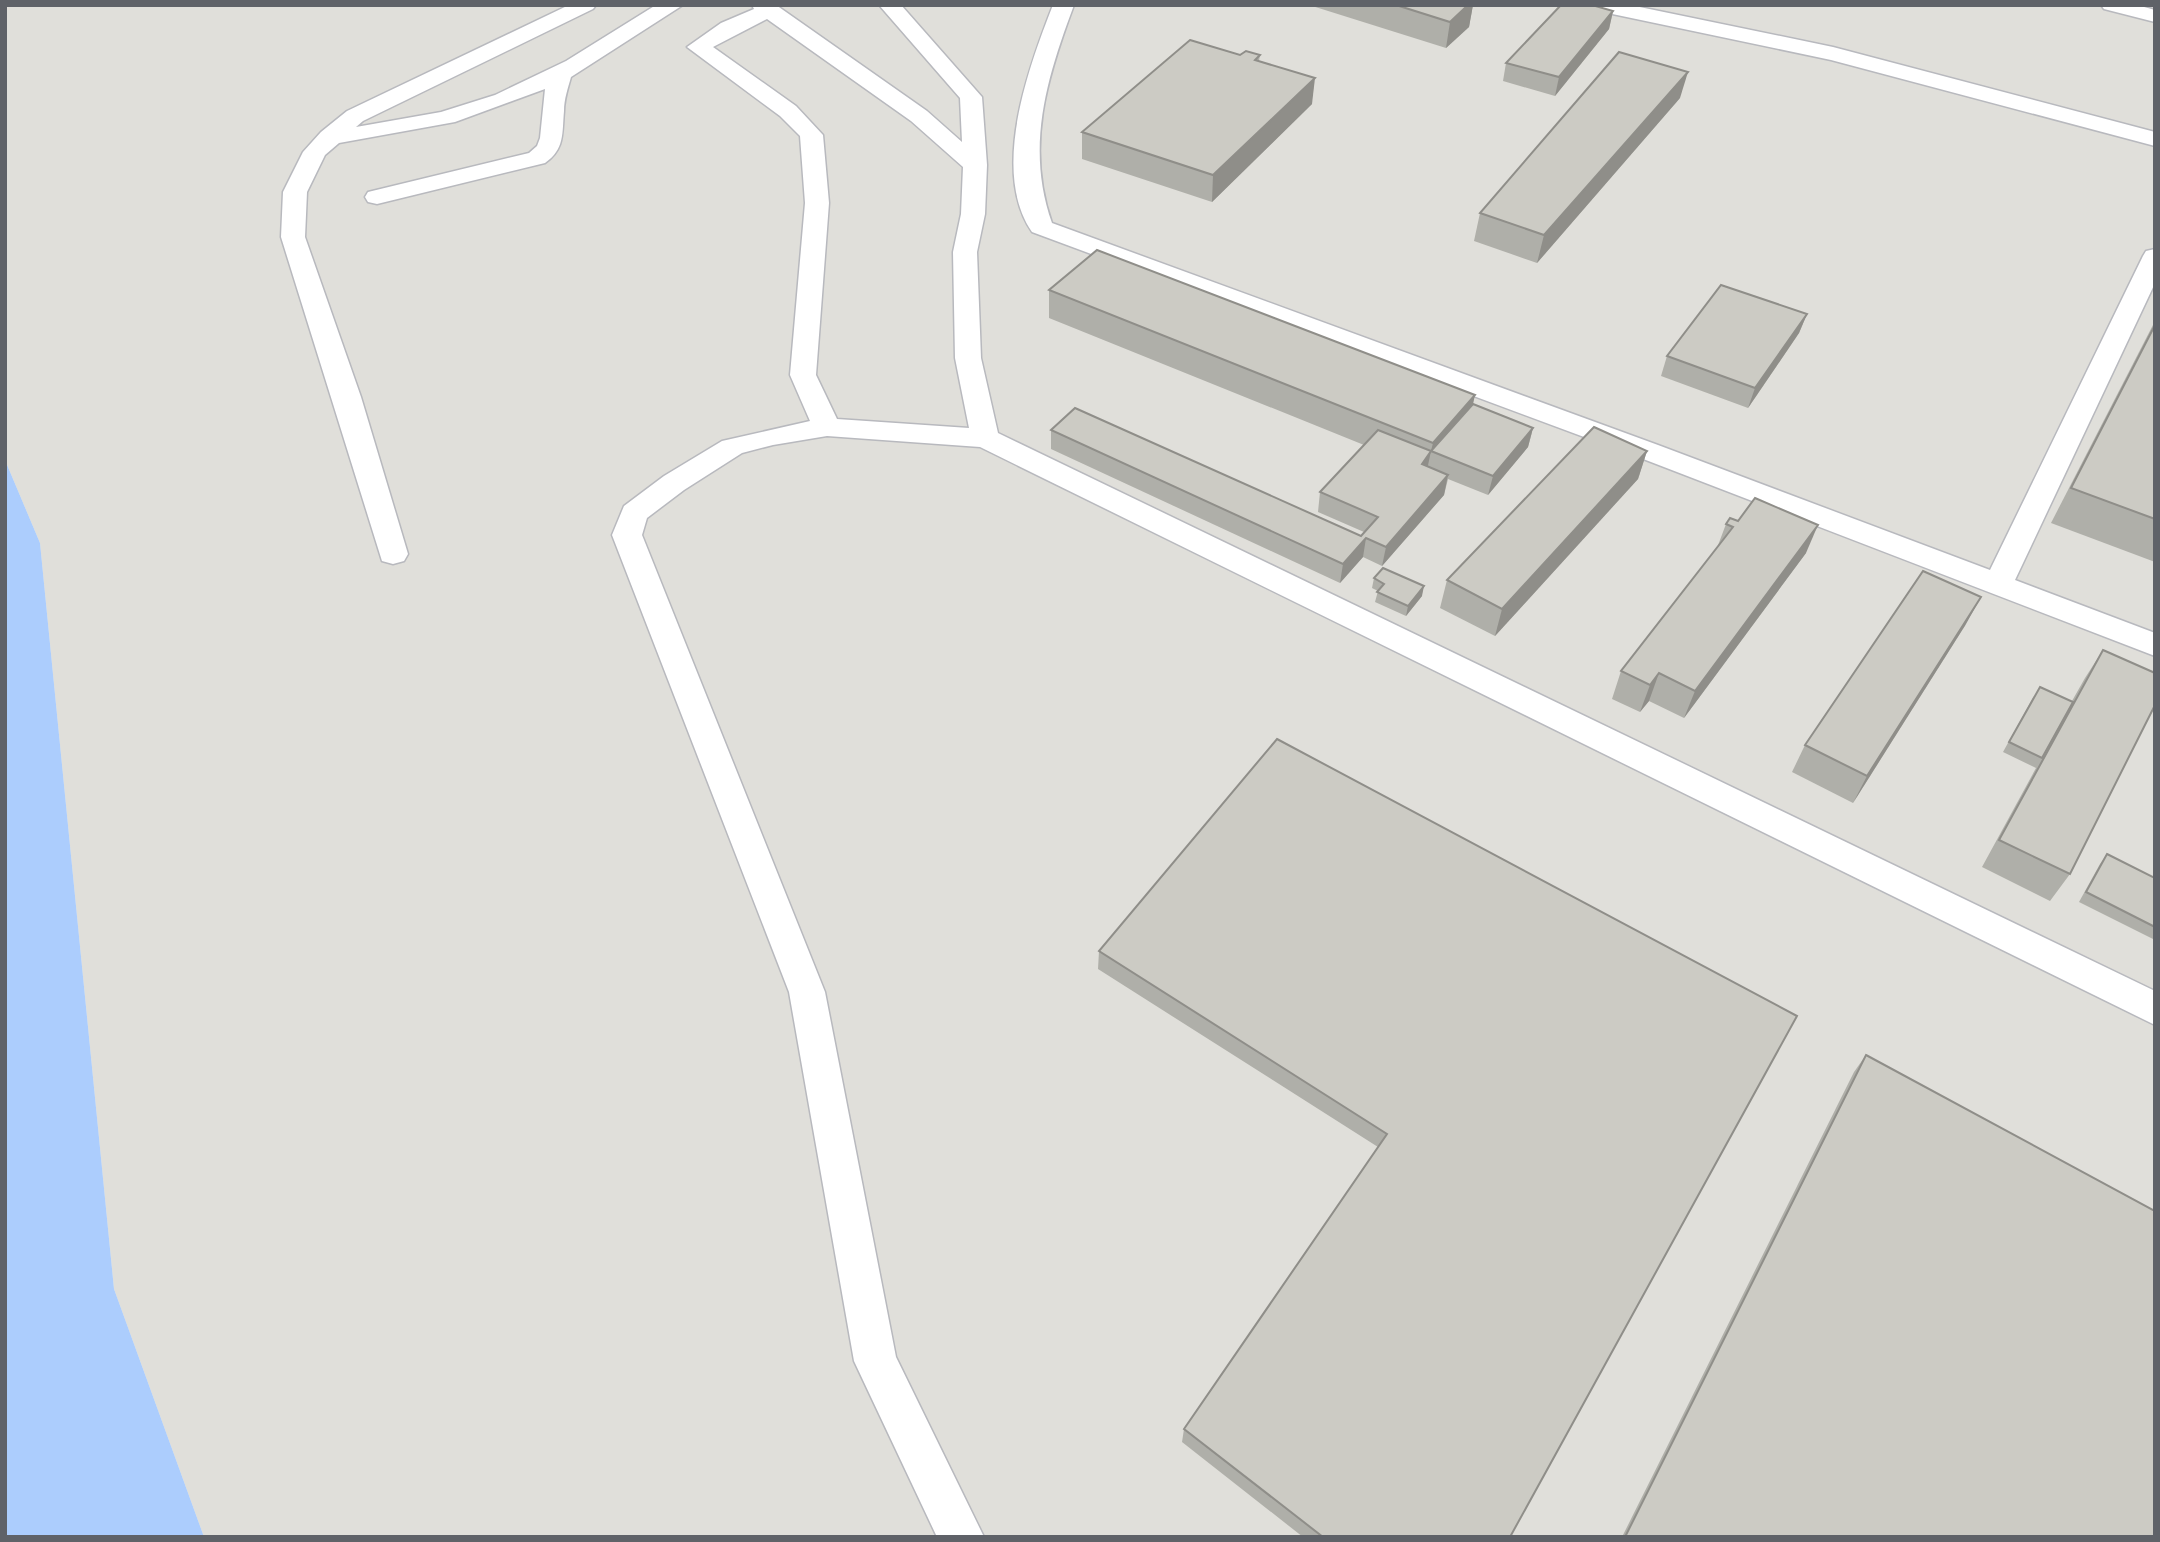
<svg xmlns="http://www.w3.org/2000/svg" width="2160" height="1542" font-family="Cabin,sans-serif">
<style>
.industrial{fill:#e0dfda}
.water{fill:#accdfd}
.lines{fill:none;stroke-linecap:round;stroke-linejoin:round}
.lane-casing{stroke:#b8b9be;stroke-width:3}
.lane{fill:#fff;fill-rule:evenodd}
.wall{fill:#afafa9}
.shaded-wall{fill:#8f8e89}
.building{fill:#cccbc4;stroke:#8f8e89;stroke-width:2}
</style>
<rect width="100%" height="100%" fill="#f1f0e8"/>
<!-- industrial -->
<path class="industrial" d="M5,5H2155V1537H204L114,1289L40,543L5,460Z"/>
<!-- water -->
<path class="water" d="M5,460L40,543L114,1289L204,1537H5Z"/>
<g class="lines">
<!-- lane casing -->
<g class="lane-casing">
<g id="lane">
<path d="M569,5H596L593,9L363,121L356,127L441,112L495,95L566,61L656,5H683L571,77C568,88 564,99 564,111C562,133 565,149 545,163L377,204L368,202L365,197L368,192L529,153L537,146L540,138L545,89L455,122L339,143L325,155L307,192L305,237L361,397L408,554L404,561L393,564L382,561L281,237L283,192L303,152L321,132L347,111Z"/>
<path d="M752,5H776L927,111L962,142L960,98L879,5H901L982,97L987,165L985,214L977,252L981,358L998,433L2155,991V1025L980,447L827,436L773,445L742,453L684,490L647,518L642,535L825,992L896,1357L984,1537H937L854,1361L789,992L612,535L624,506L664,476L722,441L810,421L790,375L805,203L800,136L780,116L687,47L721,23L754,9ZM767,19L911,121L963,167L961,214L953,252L955,358L969,428L837,419L816,375L829,203L823,135L796,106L713,47Z"/>
<path d="M1053,5H1074C1047,77 1025,147 1052,223L1658,445L1990,570L2143,256L2146,251L2155,249V283L2015,580L2155,633V656L1638,457L1032,232C990,171 1029,66 1053,5Z"/>
<path d="M1588,5H1630L1833,47L2155,132V146L1831,60L1598,11Z"/>
<path d="M2101,5H2137L2155,10V22L2104,9Z"/>
</g>
</g>
<!-- lane -->
<use href="#lane" class="lane"/>
</g>
<!-- wall -->
<g class="wall">
<path d="M1309,5H1473L1469,27L1446,48Z"/>
<path d="M1613,11L1609,29L1555,96L1503,81L1506,63Z"/>
<path d="M1240,55H1260L1259,61L1312,104L1212,202L1082,159V132Z"/>
<path d="M1680,98L1537,263L1474,241L1480,213Z"/>
<path d="M1049,290L1473,404L1533,428L1528,447L1488,495L1448,479L1444,495L1382,566L1363,557L1340,583L1051,449V430L1361,536L1364,532L1318,512L1320,492L1364,445L1049,318Z"/>
<path d="M1807,314L1799,333L1748,408L1661,376L1667,356Z"/>
<path d="M2155,321V562L2051,523Z"/>
<path d="M1647,451L1638,479L1495,636L1440,608L1447,580Z"/>
<path d="M1726,524L1806,553L1684,718L1649,701L1640,712L1612,699L1621,671L1717,548Z"/>
<path d="M1374,578L1422,596L1406,616L1375,602L1378,591L1372,588Z"/>
<path d="M1966,624L1853,803L1792,772L1805,745Z"/>
<path d="M2103,650L2070,874L2050,901L1982,867L2036,768L2003,752L2034,696L2072,701L2085,678Z"/>
<path d="M1277,739L1510,1537H1303L1182,1442L1184,1429L1378,1147L1098,969L1099,951Z"/>
<path d="M2107,854L2155,878V940L2079,902L2100,864Z"/>
<path d="M1866,1055L2155,1537H1622L1854,1072Z"/>
</g>
<!-- shaded-wall -->
<g class="shaded-wall">
<path d="M1468,5H1473L1469,27L1446,48L1450,22Z"/>
<path d="M1613,11L1609,29L1555,96L1559,77Z"/>
<path d="M1688,72L1680,98L1537,263L1544,235Z"/>
<path d="M1315,78L1312,104L1212,202L1213,175Z"/>
<path d="M1807,314L1799,333L1748,408L1755,388Z"/>
<path d="M1475,395L1469,423L1431,451L1427,470L1422,464L1431,451L1433,443Z"/>
<path d="M1533,428L1528,447L1488,495L1493,476Z"/>
<path d="M1647,451L1638,479L1495,636L1502,609Z"/>
<path d="M1448,475L1444,495L1382,566L1386,547Z"/>
<path d="M1818,525L1806,553L1684,718L1695,691Z"/>
<path d="M1366,538L1363,557L1340,583L1343,564Z"/>
<path d="M1424,586L1422,596L1406,616L1408,606Z"/>
<path d="M1981,597L1966,624L1853,803L1867,776Z"/>
<path d="M1659,673L1649,701L1640,712L1650,685Z"/>
</g>
<!-- building -->
<g class="building">
<path d="M1396,5H1468L1450,22Z"/>
<path d="M1561,5H1592L1613,11L1559,77L1506,63Z"/>
<path d="M1190,40L1240,55L1246,51L1260,55L1255,60L1315,78L1213,175L1082,132Z"/>
<path d="M1619,52L1688,72L1544,235L1480,213Z"/>
<path d="M1097,250L1475,395L1433,443L1049,290Z"/>
<path d="M1721,285L1807,314L1755,388L1667,356Z"/>
<path d="M2155,325V519L2071,488Z"/>
<path d="M1473,404L1533,428L1493,476L1431,451Z"/>
<path d="M1075,408L1361,536L1378,517L1320,492L1378,430L1431,451L1422,464L1448,475L1386,547L1366,538L1343,564L1051,430Z"/>
<path d="M1594,427L1647,451L1502,609L1447,580Z"/>
<path d="M1755,498L1818,525L1695,691L1659,673L1650,685L1621,671L1733,527L1726,524L1730,518L1738,521Z"/>
<path d="M1383,568L1424,586L1408,606L1377,592L1384,584L1374,578Z"/>
<path d="M1923,571L1981,597L1867,776L1805,745Z"/>
<path d="M2103,650L2155,673V705L2070,874L1999,840Z"/>
<path d="M2040,687L2073,702L2042,758L2009,742Z"/>
<path d="M1277,739L1797,1016L1510,1537H1323L1184,1429L1387,1134L1099,951Z"/>
<path d="M2107,854L2155,878V927L2086,892Z"/>
<path d="M1866,1055L2155,1211V1537H1625Z"/>
</g>
<!-- border -->
<rect width="2160" height="1542" fill="none" stroke="#5f6268" stroke-width="14"/>
</svg>
